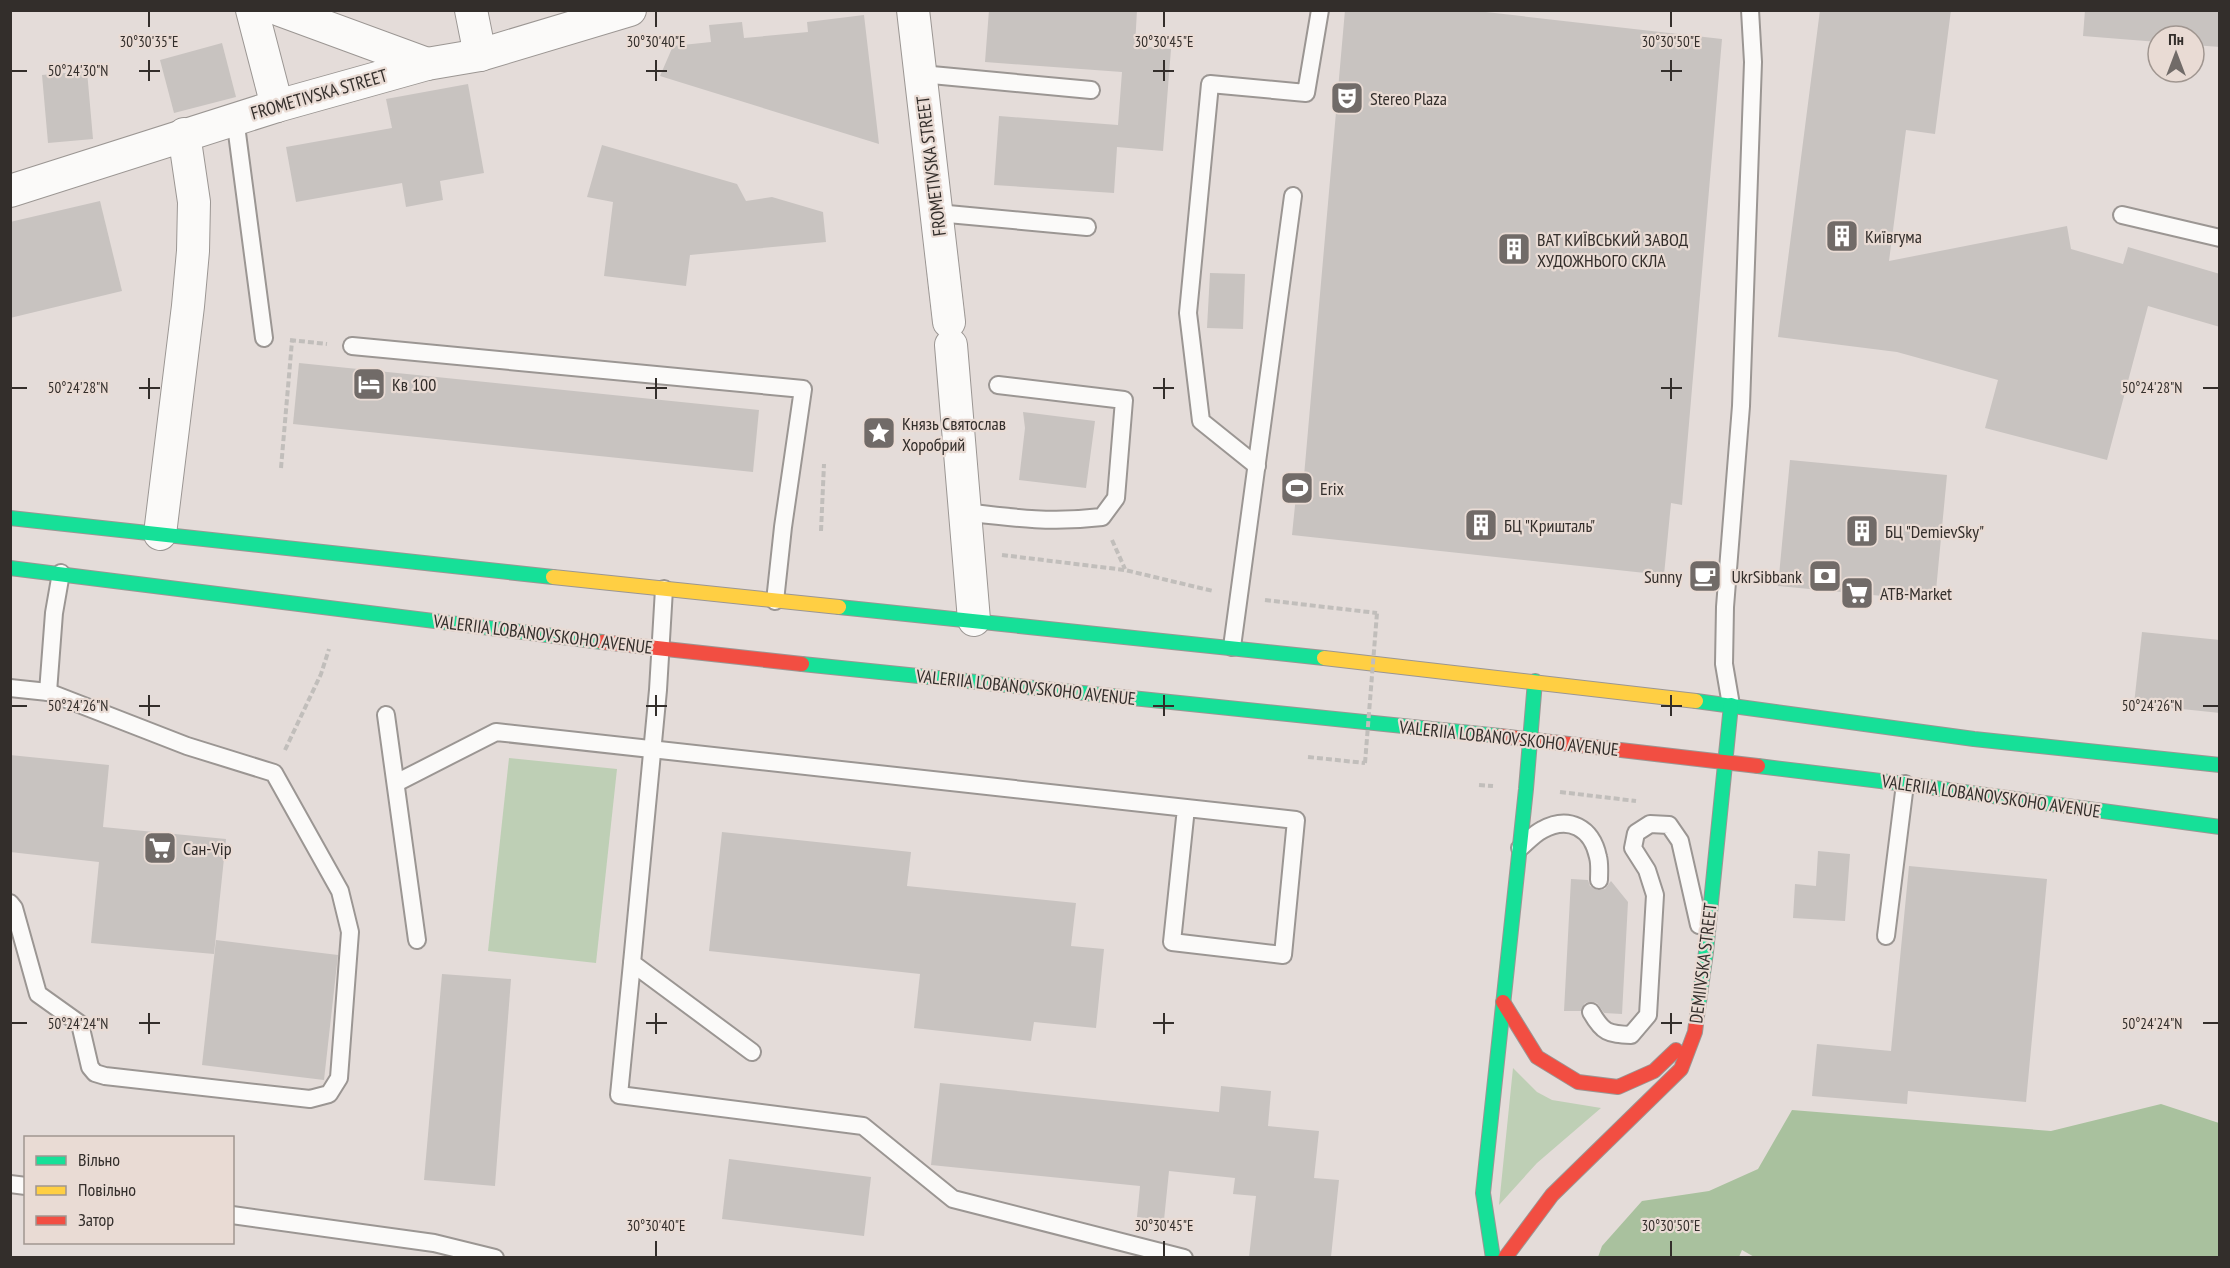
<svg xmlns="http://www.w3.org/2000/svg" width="2230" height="1268" font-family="'PT Sans Narrow',sans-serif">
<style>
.green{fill:#becfb5}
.forest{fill:#a9c19e}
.building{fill:#c8c3c0}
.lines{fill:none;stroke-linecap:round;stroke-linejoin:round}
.lane-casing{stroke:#9b9693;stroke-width:20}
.street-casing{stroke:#9b9693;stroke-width:34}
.fast-casing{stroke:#9b9693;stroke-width:16}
.slow-casing{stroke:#9b9693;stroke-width:16}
.jam-casing{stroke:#9b9693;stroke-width:16}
.path{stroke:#c1bebb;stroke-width:4;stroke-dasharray:6 3;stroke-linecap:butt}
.lane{stroke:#fbfaf9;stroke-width:16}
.street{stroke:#fbfaf9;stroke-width:32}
.fast{stroke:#16e098;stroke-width:14}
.slow{stroke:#ffcf43;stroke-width:14}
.jam{stroke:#f24e42;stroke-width:14}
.path-bridge{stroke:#c1bebb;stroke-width:4;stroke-dasharray:6 3;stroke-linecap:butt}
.ticks{fill:none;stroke:#332e2b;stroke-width:2}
.labels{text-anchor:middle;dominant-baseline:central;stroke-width:4.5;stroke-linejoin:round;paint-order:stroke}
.street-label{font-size:18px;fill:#332e2b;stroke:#e9dbd4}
.poi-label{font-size:18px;fill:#332e2b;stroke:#e9dbd4;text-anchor:start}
.ticks-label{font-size:15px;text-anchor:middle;fill:#332e2b;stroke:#e9dbd4;stroke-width:4.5;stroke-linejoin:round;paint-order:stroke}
</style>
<rect width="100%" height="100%" fill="#e4dcd9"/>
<!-- green -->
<g class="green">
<path d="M509,758L617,769L596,963L488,951Z"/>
<path d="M1513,1068L1537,1092L1552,1100L1601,1108L1537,1163L1499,1205Z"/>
</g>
<!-- forest -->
<path class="forest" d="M2161,1104L2219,1123V1257L1756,1258L1742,1250L1739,1257H1598L1602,1246L1642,1201L1709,1191L1758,1169L1792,1110L2051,1131Z"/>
<!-- building -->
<g class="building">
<path d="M989,10H1137L1135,46L1171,49L1163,151L1117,147L1114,193L994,185L999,116L1118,125L1122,72L985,62Z"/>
<path d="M1345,10H1468L1722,39L1682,505L1671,503L1664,575L1292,535L1298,476H1304Z"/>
<path d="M1820,10H1951L1935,134L1906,130L1889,261L2067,226L2071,249L2123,264L2128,247L2220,274V327L2148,306L2107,460L1985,428L1998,380L1897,352L1778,337Z"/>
<path d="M2085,10H2220V47L2194,45V36H2158V42L2083,36Z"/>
<path d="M864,15L879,144L660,76L673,46L711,42L709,25L742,22L744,38L808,32L807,22Z"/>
<path d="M222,43L236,97L174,113L160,60Z"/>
<path d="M87,71L93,139L48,143L42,75Z"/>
<path d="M468,84L484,173L440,181L443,200L406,207L402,183L296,202L286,147L392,128L386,99Z"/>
<path d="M602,145L737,184L746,201L772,197L823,212L826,242L690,255L686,286L604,276L613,202L587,197Z"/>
<path d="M100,201L122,291L10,318V222Z"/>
<path d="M1210,273L1245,274L1243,329L1207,328Z"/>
<path d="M299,363L759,410L753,472L293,424Z"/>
<path d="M1023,412L1095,421L1086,488L1019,480L1025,428Z"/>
<path d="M1790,460L1947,475L1935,601L1778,586Z"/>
<path d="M2142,632L2220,640V713L2134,704Z"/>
<path d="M10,755L109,765L103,827L226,839L214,954L91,943L99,862L10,852Z"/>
<path d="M722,832L911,852L907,886L1076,903L1071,946L1104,949L1096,1028L1034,1022L1031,1041L914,1028L920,974L709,951Z"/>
<path d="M1818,851L1850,854L1845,921L1793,918L1795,884L1816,886Z"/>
<path d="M1909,866L2047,879L2026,1102L1908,1091L1907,1104L1812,1096L1817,1044L1891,1051Z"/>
<path d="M1571,879L1588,880L1590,886L1598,890L1605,889L1611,881L1628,902L1622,1014L1604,1013L1597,1003L1591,1002L1585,1003L1581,1011H1564Z"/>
<path d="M216,940L338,955L324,1080L202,1065Z"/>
<path d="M442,974L511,979L495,1186L424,1180Z"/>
<path d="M940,1083L1219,1112L1221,1086L1271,1091L1268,1126L1319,1131L1314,1178L1339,1180L1331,1257H1249L1256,1196L1233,1194L1235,1178L1169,1171L1164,1220L1137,1217L1140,1186L931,1165Z"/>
<path d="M729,1159L871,1177L864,1236L722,1219Z"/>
</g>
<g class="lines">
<!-- lane casing -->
<g class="lane-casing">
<g id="lane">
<path d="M921,74L1091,90"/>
<path d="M235,118L264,338"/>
<path d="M937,213L1087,227"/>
<path d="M2122,215L2220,238"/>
<path d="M352,346L803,389L783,527L775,601"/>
<path d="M1257,466L1201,421L1188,313L1210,84L1306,93L1320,10"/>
<path d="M964,512C1014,518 1051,523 1102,517L1116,498L1124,400L998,385"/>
<path d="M664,589L658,690L632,963L752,1052"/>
<path d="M1232,647L1293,196"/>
<path d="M10,688L48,692L187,746L274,773L340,891L350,932L339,1078L329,1094L310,1099L105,1076L95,1073L90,1067L80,1024L38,994L14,908L10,903"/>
<path d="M48,692L54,613L61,573"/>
<path d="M1731,705L1724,664L1725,607L1741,406L1753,62L1750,10"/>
<path d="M386,715L417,940"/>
<path d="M396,783L496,732L1296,820L1283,955L1172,942L1186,808"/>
<path d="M1520,848C1527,842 1534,834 1542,830C1569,815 1592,828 1598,857C1600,864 1599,873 1599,880"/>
<path d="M1886,936L1905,784"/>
<path d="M632,963L619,1095L863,1126L953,1199L1184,1258"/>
<path d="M1591,1012C1603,1033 1608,1034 1631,1035L1648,1015L1655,895L1647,870L1633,848L1636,833L1650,824L1669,825L1680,841L1699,925"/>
<path d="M10,1184L26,1186"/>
<path d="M232,1215L434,1243L495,1258"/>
</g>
</g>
<!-- street casing -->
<g class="street-casing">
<g id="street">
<path d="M252,10L277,106"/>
<path d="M280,10L427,64"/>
<path d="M471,10L480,55"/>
<path d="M913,10L949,322"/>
<path d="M10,191L277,106L427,64L480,55L630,10"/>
<path d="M951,345L974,620"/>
<path d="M160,534L188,306L193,251L194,202L184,134"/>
</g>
</g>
<!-- fast casing -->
<g class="fast-casing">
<g id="fast">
<path d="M10,518L553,577"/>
<path d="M10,568L602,642"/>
<path d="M839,607L1324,658"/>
<path d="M802,664L1500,736"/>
<path d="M1696,701L1974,739L2220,765"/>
<path d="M1758,766L1905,784L2220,827"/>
<path d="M1697,1016L1706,952L1731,705"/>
<path d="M1493,1258L1483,1193L1526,789L1535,681"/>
</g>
</g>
<!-- slow casing -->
<g class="slow-casing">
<g id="slow">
<path d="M553,577L839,607"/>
<path d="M1324,658L1696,701"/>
</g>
</g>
<!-- jam casing -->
<g class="jam-casing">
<g id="jam">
<path d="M602,642L802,664"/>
<path d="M1500,736L1758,766"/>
<path d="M1503,1002L1537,1057L1578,1082L1618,1087L1654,1071L1676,1050"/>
<path d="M1505,1258L1552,1195L1681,1069L1695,1032L1697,1016"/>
</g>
</g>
<!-- path -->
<g class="path">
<path d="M290,340L327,344"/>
<path d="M281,468L292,341"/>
<path d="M821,531L824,464"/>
<path d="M1112,540L1125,569"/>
<path d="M1002,555L1125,570L1213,591"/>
<path d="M1265,600L1377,613"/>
<path d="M285,750L321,674L329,649"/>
<path d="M1308,757L1365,763"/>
<path d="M1479,785L1493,786"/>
<path d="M1560,792L1636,801"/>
</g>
<!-- lane -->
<use href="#lane" class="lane"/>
<!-- street -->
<use href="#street" class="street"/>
<!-- fast -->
<use href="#fast" class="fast"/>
<!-- slow -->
<use href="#slow" class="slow"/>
<!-- jam -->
<use href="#jam" class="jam"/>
<!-- path-bridge -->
<path class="path-bridge" d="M1365,763L1377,613"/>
</g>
<!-- ticks -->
<path class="ticks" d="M149,12V27M656,12V27M1164,12V27M1671,12V27M149,60V81M656,60V81M1164,60V81M1671,60V81M12,71H27M139,71H160M646,71H667M1153,71H1174M1661,71H1682M149,378V399M656,378V399M1164,378V399M1671,378V399M12,388H27M139,388H160M646,388H667M1153,388H1174M1661,388H1682M2203,388H2218M149,695V716M656,695V716M1164,695V716M1671,695V716M12,706H27M139,706H160M646,706H667M1153,706H1174M1661,706H1682M2203,706H2218M149,1013V1034M656,1013V1034M1164,1013V1034M1671,1013V1034M12,1023H27M139,1023H160M646,1023H667M1153,1023H1174M1661,1023H1682M2203,1023H2218M656,1241V1256M1164,1241V1256M1671,1241V1256"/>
<!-- icons -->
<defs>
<g id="theatre-square" transform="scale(1.725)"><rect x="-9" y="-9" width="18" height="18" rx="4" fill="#716b68" stroke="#e9dbd4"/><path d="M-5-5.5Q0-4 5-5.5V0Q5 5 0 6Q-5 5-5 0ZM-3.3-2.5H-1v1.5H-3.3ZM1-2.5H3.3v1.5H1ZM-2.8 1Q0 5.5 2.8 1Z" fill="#fff"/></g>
<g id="building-square" transform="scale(1.725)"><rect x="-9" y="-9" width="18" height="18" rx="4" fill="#716b68" stroke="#e9dbd4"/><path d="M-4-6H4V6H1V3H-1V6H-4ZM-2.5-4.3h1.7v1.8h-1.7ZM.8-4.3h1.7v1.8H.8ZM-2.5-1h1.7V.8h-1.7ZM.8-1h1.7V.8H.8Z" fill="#fff"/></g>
<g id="hotel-square" transform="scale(1.725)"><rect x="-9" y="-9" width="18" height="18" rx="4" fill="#716b68" stroke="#e9dbd4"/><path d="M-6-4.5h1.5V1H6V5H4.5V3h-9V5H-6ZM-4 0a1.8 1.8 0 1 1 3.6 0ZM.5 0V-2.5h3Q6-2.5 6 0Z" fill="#fff"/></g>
<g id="sight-square" transform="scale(1.725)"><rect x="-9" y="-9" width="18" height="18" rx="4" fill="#716b68" stroke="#e9dbd4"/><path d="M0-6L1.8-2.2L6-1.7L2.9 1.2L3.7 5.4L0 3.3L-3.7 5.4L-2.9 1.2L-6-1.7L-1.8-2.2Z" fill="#fff"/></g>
<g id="stadium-square" transform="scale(1.725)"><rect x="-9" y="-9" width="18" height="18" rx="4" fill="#716b68" stroke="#e9dbd4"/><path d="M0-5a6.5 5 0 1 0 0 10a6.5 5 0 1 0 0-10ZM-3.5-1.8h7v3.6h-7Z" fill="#fff"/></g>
<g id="cafe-square" transform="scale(1.725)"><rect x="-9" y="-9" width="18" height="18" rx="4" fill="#716b68" stroke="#e9dbd4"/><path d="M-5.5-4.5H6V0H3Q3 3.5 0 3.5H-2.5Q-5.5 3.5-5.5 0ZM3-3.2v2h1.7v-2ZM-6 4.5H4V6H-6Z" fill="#fff"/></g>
<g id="bank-square" transform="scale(1.725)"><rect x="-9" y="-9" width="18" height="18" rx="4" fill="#716b68" stroke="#e9dbd4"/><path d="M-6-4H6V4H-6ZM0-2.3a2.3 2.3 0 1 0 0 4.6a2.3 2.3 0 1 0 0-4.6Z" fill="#fff"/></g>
<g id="supermarket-square" transform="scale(1.725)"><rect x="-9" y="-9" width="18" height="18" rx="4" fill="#716b68" stroke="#e9dbd4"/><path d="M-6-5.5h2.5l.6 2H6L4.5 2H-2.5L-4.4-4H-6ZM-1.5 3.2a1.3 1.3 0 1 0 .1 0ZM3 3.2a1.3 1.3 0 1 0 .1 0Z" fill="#fff"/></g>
</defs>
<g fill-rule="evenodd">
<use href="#theatre-square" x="1347" y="98"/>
<use href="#building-square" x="1842" y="236"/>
<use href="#building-square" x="1514" y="249"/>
<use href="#hotel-square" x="369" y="384"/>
<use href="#sight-square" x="879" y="433"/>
<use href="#stadium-square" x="1297" y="488"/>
<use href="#building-square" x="1481" y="525"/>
<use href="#building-square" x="1862" y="531"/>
<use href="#cafe-square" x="1705" y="576"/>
<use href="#bank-square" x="1825" y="576"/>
<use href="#supermarket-square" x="1857" y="593"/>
<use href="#supermarket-square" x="160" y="848"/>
</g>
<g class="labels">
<!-- street labels -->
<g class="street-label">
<text transform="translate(319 94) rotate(-16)">FROMETIVSKA STREET</text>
<text transform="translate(931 166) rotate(-97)">FROMETIVSKA STREET</text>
<text transform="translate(543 634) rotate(7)">VALERIIA LOBANOVSKOHO AVENUE</text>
<text transform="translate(1026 687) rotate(6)">VALERIIA LOBANOVSKOHO AVENUE</text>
<text transform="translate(1509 738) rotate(6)">VALERIIA LOBANOVSKOHO AVENUE</text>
<text transform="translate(1991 796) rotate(8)">VALERIIA LOBANOVSKOHO AVENUE</text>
<text transform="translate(1703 963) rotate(-83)">DEMIIVSKA STREET</text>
</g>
<!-- poi labels -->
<g class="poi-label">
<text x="1370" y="98">Stereo Plaza</text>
<text x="1865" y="236">Київгума</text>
<text x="1537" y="239">ВАТ КИЇВСЬКИЙ ЗАВОД<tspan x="1537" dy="21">ХУДОЖНЬОГО СКЛА</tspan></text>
<text x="392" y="384">Кв 100</text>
<text x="902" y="423">Князь Святослав<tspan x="902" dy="21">Хоробрий</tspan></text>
<text x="1320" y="488">Erix</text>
<text x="1504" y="525">БЦ "Кришталь"</text>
<text x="1885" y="531">БЦ "DemievSky"</text>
<text x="1682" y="576" text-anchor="end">Sunny</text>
<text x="1802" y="576" text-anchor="end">UkrSibbank</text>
<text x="1880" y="593">ATB-Market</text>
<text x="183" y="848">Сан-Vip</text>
</g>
</g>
<g class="ticks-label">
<text x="149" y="47">30°30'35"E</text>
<text x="656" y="47">30°30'40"E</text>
<text x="1164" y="47">30°30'45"E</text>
<text x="1671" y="47">30°30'50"E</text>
<text x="78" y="76">50°24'30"N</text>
<text x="78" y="393">50°24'28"N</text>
<text x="2152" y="393">50°24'28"N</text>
<text x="78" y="711">50°24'26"N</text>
<text x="2152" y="711">50°24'26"N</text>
<text x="78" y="1029">50°24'24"N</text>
<text x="2152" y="1029">50°24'24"N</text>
<text x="656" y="1231">30°30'40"E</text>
<text x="1164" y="1231">30°30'45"E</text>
<text x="1671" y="1231">30°30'50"E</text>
</g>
<!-- border -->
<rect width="2230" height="1268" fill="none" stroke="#332e2b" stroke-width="24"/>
<!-- legend -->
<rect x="24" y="1136" width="210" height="108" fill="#e9dbd4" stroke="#a09690" stroke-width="1.5"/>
<rect x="36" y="1156" width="30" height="9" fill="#16e098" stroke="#a09690" stroke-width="1.5"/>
<text x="78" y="1166" font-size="18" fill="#332e2b">Вільно</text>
<rect x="36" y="1186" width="30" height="9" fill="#ffcf43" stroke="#a09690" stroke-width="1.5"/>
<text x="78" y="1196" font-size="18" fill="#332e2b">Повільно</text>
<rect x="36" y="1216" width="30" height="9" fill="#f24e42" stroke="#a09690" stroke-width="1.5"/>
<text x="78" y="1226" font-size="18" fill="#332e2b">Затор</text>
<!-- north arrow -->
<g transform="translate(2176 54)"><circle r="28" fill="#e9dbd4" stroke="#a09690" stroke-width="1.5"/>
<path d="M0-4.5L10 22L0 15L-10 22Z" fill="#716b68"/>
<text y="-9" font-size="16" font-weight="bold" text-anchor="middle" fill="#332e2b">Пн</text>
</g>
</svg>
